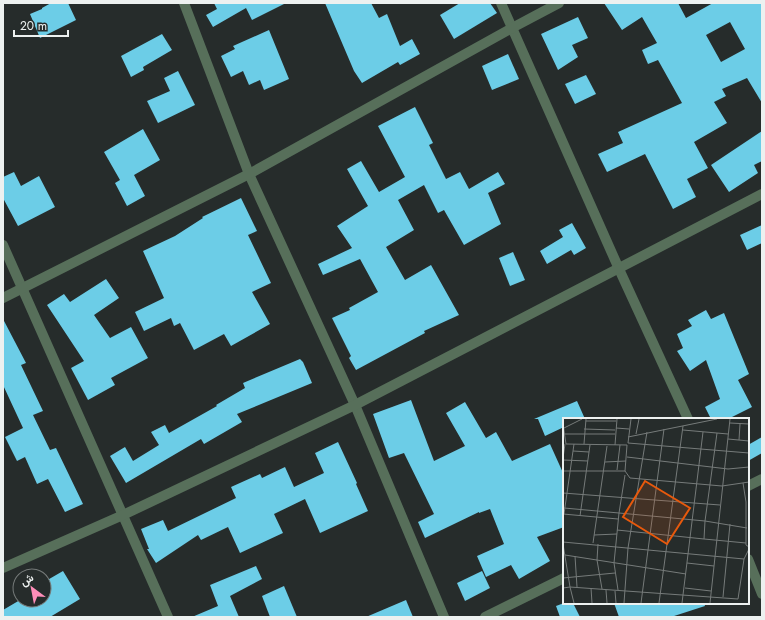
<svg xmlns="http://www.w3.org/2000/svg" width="765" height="620" font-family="Jost,Vazirmatn,sans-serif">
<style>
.building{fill:#6ccde7;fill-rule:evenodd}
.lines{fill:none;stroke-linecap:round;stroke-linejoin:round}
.minor{stroke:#576f5a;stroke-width:10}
.inset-road{fill:none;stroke:#767b7a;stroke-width:1}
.view{fill:#e8590c;fill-opacity:0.15;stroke:#e8590c;stroke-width:2}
.inset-edge{fill:none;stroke:#edf1f0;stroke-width:2}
</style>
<rect width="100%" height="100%" fill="#262c2b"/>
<!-- building -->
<g class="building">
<path d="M51,3H68L76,20L40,38L30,14L42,9V8Z"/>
<path d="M214,3H286L252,20L246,8L213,27L206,15L217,9Z"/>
<path d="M325,3H371L379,18L387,14L400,46L412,39L420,54L400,65L398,62L362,83L354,71Z"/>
<path d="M460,3H490L497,13L454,39L440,15Z"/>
<path d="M604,3H678L686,18L713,3H762V103L747,78L722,89L726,96L714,102L727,123L694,142L708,168L687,179L696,197L673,209L645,154L607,172L598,154L623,143L618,132L682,103L658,60L648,64L642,50L657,43L642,17L622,30ZM730,22L745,49L721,62L706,35Z"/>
<path d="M578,17L588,38L572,45L578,57L558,70L541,34Z"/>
<path d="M269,30L289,79L264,90L260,80L249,85L243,71L231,77L221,56L235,49L233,46Z"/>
<path d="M162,34L172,50L143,67L144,70L131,77L121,56Z"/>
<path d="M508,54L519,79L492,90L482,66Z"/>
<path d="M178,71L195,105L158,123L147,101L170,91L164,78Z"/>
<path d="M586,75L596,94L575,104L565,84Z"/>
<path d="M415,107L433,143L429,145L446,179L460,172L469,189L498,172L505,184L488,193L501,224L464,245L444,210L438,213L424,185L398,200L414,230L386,247L405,280L431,265L459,315L424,331L425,333L356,370L349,358L351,356L332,318L350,310L349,308L378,292L360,259L323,275L318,264L352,248L337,226L368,206L347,169L361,161L379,192L405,177L378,126Z"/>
<path d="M143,129L160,160L134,175L145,196L127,206L115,183L120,180L104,152Z"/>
<path d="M762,131V161L754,165L758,173L729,192L711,165Z"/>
<path d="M14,172L21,186L39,176L55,207L18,226L3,198V177Z"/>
<path d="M241,198L257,231L248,235L271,283L252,292L270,324L231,346L224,334L194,350L180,323L174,326L171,318L144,331L135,312L164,298L143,251L175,236L203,218L202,217Z"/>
<path d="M572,223L586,248L574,255L571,250L547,264L540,251L563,237L559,230Z"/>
<path d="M762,225V243L747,250L740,235Z"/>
<path d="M513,252L525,280L510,286L499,258Z"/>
<path d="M106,279L119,298L94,315L110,338L131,327L148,358L111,378L115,385L88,400L71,368L84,361L47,305L64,294L70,302Z"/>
<path d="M706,310L711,319L724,313L749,374L738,380L752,407L728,419H711L705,407L720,399L706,360L690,371L677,351L683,348L677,334L692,326L688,320Z"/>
<path d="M3,319L26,363L21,365L43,411L33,415L50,450L56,448L83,504L65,512L48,479L37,484L25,457L17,461L5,437L23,428L3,385Z"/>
<path d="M300,359L303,362L312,383L237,414L242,422L204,444L201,439L126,483L110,456L125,447L133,461L159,445L151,432L165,425L169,433L217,406L216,405L245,388L243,383Z"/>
<path d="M411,400L434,461L465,446L446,413L465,402L486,438L496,432L512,461L550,444L564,475V527L537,537L550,561L519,579L511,565L486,577L477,556L504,544L490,509L479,513V512L425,538L418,522L434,514L404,453L389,458L373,414Z"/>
<path d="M577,401L585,419H564V427L545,436L538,419H534Z"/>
<path d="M762,437V453L748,461V445Z"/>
<path d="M338,442L357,483L356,484L368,511L320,533L305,499L274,514L283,533L240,553L228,527L201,540L198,535L156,563L147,549H149L141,529L163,520L168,531L236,498L231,487L260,474L262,478L285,467L294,487L324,473L315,453Z"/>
<path d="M256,566L262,579L230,596L239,617H192L218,606L210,585Z"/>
<path d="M63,571L80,599L50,617H3V610L20,600H44V582Z"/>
<path d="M482,571L490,588L465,601L457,583Z"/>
<path d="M284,586L297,617H270L262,596Z"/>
<path d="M406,600L413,617H366Z"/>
<path d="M564,603H573L580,617H560L556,606Z"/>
<path d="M614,603H704L705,606L671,617H619Z"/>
</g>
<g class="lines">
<!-- minor -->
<g class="minor">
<path d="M184,3L249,174L355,405L444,617"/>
<path d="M501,3L619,269L688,419"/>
<path d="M3,245L168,617"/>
<path d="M3,298L249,174L512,28L559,3"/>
<path d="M748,486L762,479"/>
<path d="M748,559L762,594"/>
<path d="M3,568L123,515L355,405L762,194"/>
<path d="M485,617L564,578"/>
</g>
</g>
<!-- overview -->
<g transform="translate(563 418)">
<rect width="186" height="186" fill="#262c2b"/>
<path class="inset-road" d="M23,3H53M167,5L186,6M0,6L3,26L64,27L62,53L67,60L159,68L186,64M1,10L19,1M53,10L66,11M21,11L52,12M120,12L165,16M154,15L142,103L184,110M2,16H52M73,16L76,1M65,19L154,1M165,21L186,23M176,22L177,6M65,25L186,35M65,25L68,1M21,26L23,1M52,27L54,1M10,33L26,34M64,39L165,51L186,49M0,40L2,26M0,42L25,43M42,44L63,43M54,52L57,27M0,53H62M180,65L183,84V127L186,129M0,75L157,87M1,90L56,95L51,145L55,172M0,96L55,101M1,96L11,26M17,98L27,27M54,112L141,121L142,103L56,95L62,57M31,117L54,116M141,121L183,125M0,124L181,141M30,125L44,28M0,126L7,169L0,170M35,126L34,142L39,171M2,137L123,156M12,138L14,169M124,145L151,148M0,160L52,155M28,170L29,185M122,170L148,173M43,172L44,185M52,173L53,185M160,179L167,106M11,185L7,169L175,181L181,141L186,131M61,185L65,130L84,14M78,185L101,11M96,185L120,8M119,185L140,14M147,185L167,1"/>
<path class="view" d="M82,63L127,90L104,126L60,99Z"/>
<rect width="186" height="186" class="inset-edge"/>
</g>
<!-- border -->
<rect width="765" height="620" fill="none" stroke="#edf1f0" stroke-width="8"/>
<!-- north arrow -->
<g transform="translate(32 588) rotate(328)"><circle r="19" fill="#262c2b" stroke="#767b7a"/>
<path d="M0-3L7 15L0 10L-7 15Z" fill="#ff8eb9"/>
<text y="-6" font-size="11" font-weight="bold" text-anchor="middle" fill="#edf1f0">ش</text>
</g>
<!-- scale -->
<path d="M14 30v6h54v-6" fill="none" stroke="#edf1f0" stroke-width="2"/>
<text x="20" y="30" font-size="12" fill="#edf1f0" stroke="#262c2b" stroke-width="3" paint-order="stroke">20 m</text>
</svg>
